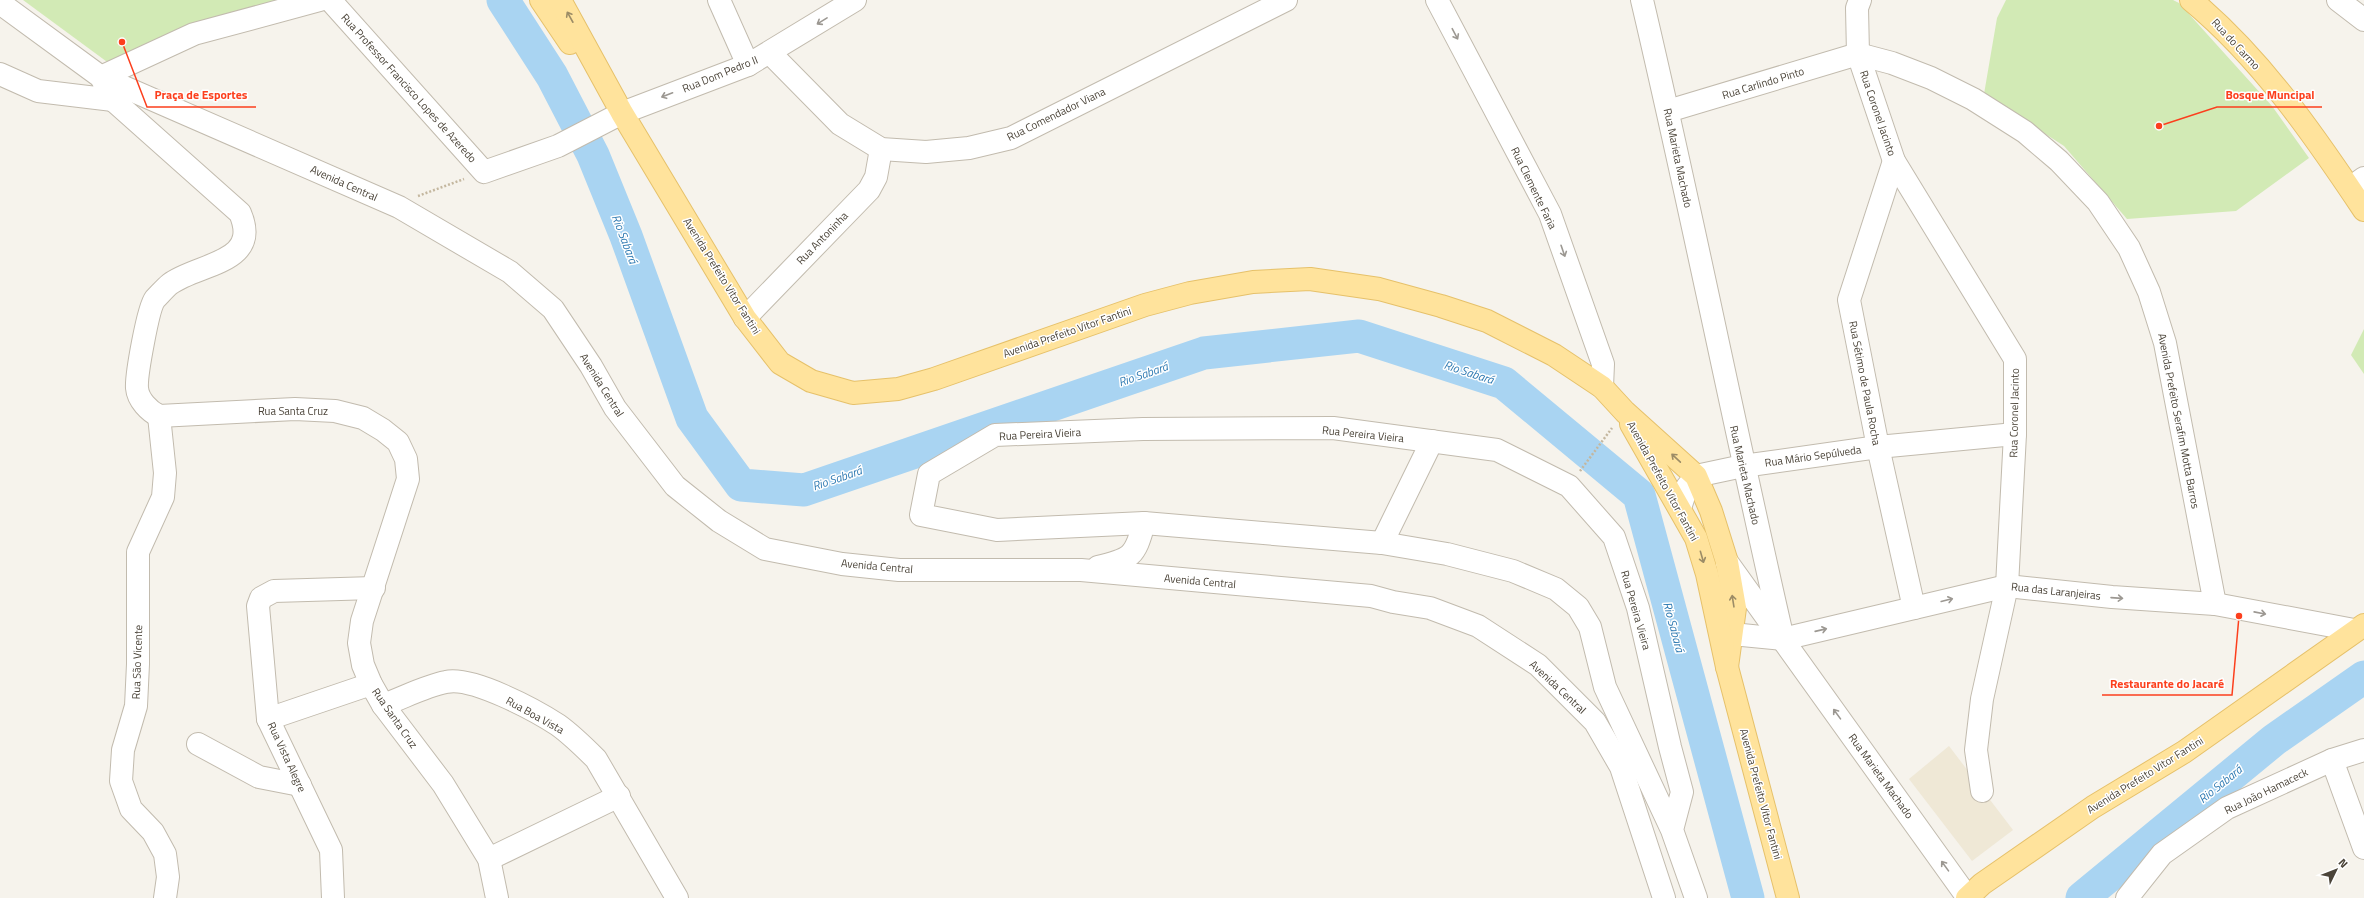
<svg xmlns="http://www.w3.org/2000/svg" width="2364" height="898" font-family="'Titillium Web',sans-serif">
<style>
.education{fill:#efe8d6}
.green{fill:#d2eab5}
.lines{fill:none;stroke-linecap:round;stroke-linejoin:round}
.river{stroke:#a9d4f2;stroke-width:33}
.minor-casing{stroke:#c2bbae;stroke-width:24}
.major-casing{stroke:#e6c16a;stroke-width:24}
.path{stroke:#c4b79f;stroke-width:2.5;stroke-dasharray:2 2;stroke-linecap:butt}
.minor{stroke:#fff;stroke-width:22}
.major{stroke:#ffe39c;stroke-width:22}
.oneway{stroke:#9c8c66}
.oneway2{stroke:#9c9892}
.labels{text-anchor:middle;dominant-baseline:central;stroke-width:3;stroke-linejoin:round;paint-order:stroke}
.street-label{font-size:11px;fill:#4b4439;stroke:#fff}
.water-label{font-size:12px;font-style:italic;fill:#2e7ab2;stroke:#fff}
.leader{fill:none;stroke:#fc3f1d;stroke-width:1.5}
.callout-dot{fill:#fc3f1d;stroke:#fff;stroke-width:1.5}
.callout-label{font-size:12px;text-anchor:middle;font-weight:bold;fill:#fc3f1d;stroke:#fff;stroke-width:3;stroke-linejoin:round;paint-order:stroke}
</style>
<rect width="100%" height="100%" fill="#f6f3ec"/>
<!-- education -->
<path class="education" d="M1949,746L2013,830L1972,861L1909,779Z"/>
<!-- green -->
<g class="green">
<path d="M23,0H289L114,67Z"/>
<path d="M2006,0H2173L2179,3L2272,106L2309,158L2236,211L2127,219L2064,146L1984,94L1997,18Z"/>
<path d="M2364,329V374L2351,355Z"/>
</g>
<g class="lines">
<!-- river -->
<g class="river">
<path d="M503,0L552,76L593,155L626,236L692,418L741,485L804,490L1204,353L1359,336L1504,383L1639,495L1748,898"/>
<path d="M2082,898L2274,740L2364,677"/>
</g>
<!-- minor casing -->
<g class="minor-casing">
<g id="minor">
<path d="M330,0L484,172L558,146L622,113L748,65L855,0"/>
<path d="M719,0L748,65"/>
<path d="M1437,0L1550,214L1603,364L1602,387"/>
<path d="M1642,0C1692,212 1734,426 1783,639"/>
<path d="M1860,0L1857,8L1858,54L1894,161L2015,359V434L2007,586L1982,699L1976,750L1982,791"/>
<path d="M2338,0L2364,20"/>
<path d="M0,3L101,77L399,207L510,272L553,309L591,366L615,408L675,486L719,521L765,549L842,564L899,570H1081L1371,596L1393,602L1430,608L1478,626L1538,665L1595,722L1621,767L1664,898"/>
<path d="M770,53L840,124L881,149L926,152L969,148L1011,138L1286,0"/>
<path d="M0,74L38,91L113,100L101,77L194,34L320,0"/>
<path d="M113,100L240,213C262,264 198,263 170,284C165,288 160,294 155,299C148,308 136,376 137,388C138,400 149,411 159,416L295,409L335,411L363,418L383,430L398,442L406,459L408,479L362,621L359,643L363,665L371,684L383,705L443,784L489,859L497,898"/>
<path d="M1668,111L1858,54L1892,63L1931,78L1973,99L2025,132L2059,161L2098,202L2129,248L2149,292L2165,343L2215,604"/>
<path d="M1894,161L1849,300L1878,447L1914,608"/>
<path d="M2350,188L2364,178"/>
<path d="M745,318L869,190L876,177L881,149"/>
<path d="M159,416L165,473L163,497L138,552V664L136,706L123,750L121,781L131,809L153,832L165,854L168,877L165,898"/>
<path d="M1680,508L1687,487L1696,476L1743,466L1878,447L2015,434"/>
<path d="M1382,543L1432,441"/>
<path d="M1727,562L1968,898"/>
<path d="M1098,567C1131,559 1135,557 1144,523"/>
<path d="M1718,623L1732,634L1783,639L2007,586L2112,597L2215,604L2354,630"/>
<path d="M383,705C403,698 425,686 446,682C472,676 535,710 558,725C572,735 584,747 596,759L677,898"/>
<path d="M268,719L258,606L261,598L274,591L374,588"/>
<path d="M198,744L259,777L300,785"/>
<path d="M2332,760L2364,848"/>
<path d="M1672,830L1682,792L1670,747L1638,608L1614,537L1569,486L1497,450L1333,428L1143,429L995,435L929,474L921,515L997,530L1144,523L1382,543L1447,554L1513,571L1556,589L1578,607L1590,627L1605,687L1672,830L1696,898"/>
<path d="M489,859L619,796"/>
<path d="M333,898L331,850L268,719L371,684"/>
<path d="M2127,898L2162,854L2227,808L2332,760L2364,750"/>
</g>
</g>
<!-- major casing -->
<g class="major-casing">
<g id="major">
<path d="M541,0L570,43"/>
<path d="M560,0L622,113L745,318L780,363L811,381L853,393L898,389L934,379L1145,305L1190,293L1253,282L1310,279L1379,289L1441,306L1487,321L1554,355L1602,387L1625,412L1696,476L1711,511L1727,562L1735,608L1727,667"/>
<path d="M2191,0C2261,58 2314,135 2364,210"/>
<path d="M1631,424L1696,538L1707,574L1727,667L1788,898"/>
<path d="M1967,898L1982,884L2093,807L2184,752L2364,625"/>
</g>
</g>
<!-- path -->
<g class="path">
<path d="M418,196L464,179"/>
<path d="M1580,471L1612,428"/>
</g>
<!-- minor -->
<use href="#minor" class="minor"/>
<!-- major -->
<use href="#major" class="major"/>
</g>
<!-- one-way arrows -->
<defs><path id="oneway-shaft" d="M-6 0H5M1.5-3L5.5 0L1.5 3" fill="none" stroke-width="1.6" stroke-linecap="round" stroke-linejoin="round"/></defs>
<g class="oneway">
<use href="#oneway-shaft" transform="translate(570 17) rotate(-119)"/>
<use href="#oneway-shaft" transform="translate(1676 458) rotate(-137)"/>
<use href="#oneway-shaft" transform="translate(1702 557) rotate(74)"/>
<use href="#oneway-shaft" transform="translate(1733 601) rotate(-99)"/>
</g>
<g class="oneway2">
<use href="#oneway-shaft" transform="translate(822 21) rotate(148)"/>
<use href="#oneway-shaft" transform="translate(1455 34) rotate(62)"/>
<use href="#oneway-shaft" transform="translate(667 95) rotate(159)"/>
<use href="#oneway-shaft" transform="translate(1563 251) rotate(71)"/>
<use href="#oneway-shaft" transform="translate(2117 598) rotate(4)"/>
<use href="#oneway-shaft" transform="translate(1947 600) rotate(-14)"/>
<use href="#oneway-shaft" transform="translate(2260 613) rotate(11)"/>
<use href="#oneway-shaft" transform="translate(1821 630) rotate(-13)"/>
<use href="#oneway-shaft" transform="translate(1837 714) rotate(-126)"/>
<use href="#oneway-shaft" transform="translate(1945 866) rotate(-126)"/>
</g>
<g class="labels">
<!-- street labels -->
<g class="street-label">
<text transform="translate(2236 44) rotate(47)">Rua do Carmo</text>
<text transform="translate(720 74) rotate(-22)">Rua Dom Pedro II</text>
<text transform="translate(1763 83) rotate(-17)">Rua Carlindo Pinto</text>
<text transform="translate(409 88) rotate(48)">Rua Professor Francisco Lopes de Azeredo</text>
<text transform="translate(1878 113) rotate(71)">Rua Coronel Jacinto</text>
<text transform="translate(1056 114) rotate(-26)">Rua Comendador Viana</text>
<text transform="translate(1678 158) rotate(78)">Rua Marieta Machado</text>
<text transform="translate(344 183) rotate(24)">Avenida Central</text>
<text transform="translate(1534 188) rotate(64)">Rua Clemente Faria</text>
<text transform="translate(822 238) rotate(-46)">Rua Antoninha</text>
<text transform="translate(722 276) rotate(58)">Avenida Prefeito Vitor Fantini</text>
<text transform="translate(1067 332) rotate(-19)">Avenida Prefeito Vitor Fantini</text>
<text transform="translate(1865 383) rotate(79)">Rua Sétimo de Paula Rocha</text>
<text transform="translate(602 385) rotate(58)">Avenida Central</text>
<text x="293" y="411">Rua Santa Cruz</text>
<text transform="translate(2014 413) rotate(-89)">Rua Coronel Jacinto</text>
<text transform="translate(2179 421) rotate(79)">Avenida Prefeito Serafim Motta Barros</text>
<text transform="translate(1040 434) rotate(-3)">Rua Pereira Vieira</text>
<text transform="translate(1363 434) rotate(6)">Rua Pereira Vieira</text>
<text transform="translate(1813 456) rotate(-8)">Rua Mário Sepúlveda</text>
<text transform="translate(1745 475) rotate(77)">Rua Marieta Machado</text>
<text transform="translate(1663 481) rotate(61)">Avenida Prefeito Vitor Fantini</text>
<text transform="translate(877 566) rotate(5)">Avenida Central</text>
<text transform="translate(1200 581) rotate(5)">Avenida Central</text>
<text transform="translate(2056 591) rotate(6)">Rua das Laranjeiras</text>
<text transform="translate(1636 610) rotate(74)">Rua Pereira Vieira</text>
<text transform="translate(137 662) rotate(-88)">Rua São Vicente</text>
<text transform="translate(1558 687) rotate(43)">Avenida Central</text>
<text transform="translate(535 715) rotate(29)">Rua Boa Vista</text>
<text transform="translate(395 718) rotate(55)">Rua Santa Cruz</text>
<text transform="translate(287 757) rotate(65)">Rua Vista Alegre</text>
<text transform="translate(2145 775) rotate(-32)">Avenida Prefeito Vitor Fantini</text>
<text transform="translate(1881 776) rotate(54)">Rua Marieta Machado</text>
<text transform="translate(2266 791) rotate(-26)">Rua João Hamaceck</text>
<text transform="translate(1761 794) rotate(75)">Avenida Prefeito Vitor Fantini</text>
</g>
<!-- water labels -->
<g class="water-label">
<text transform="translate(625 239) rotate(69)">Rio Sabará</text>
<text transform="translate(1469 372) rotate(18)">Rio Sabará</text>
<text transform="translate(1143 374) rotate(-19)">Rio Sabará</text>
<text transform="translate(837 478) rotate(-19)">Rio Sabará</text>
<text transform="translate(1674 627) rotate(75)">Rio Sabará</text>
<text transform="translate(2220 784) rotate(-39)">Rio Sabará</text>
</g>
</g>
<!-- callouts -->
<path class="leader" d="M122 42L147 107H256M2159 126L2217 107H2322M2239 616L2232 695H2102"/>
<g class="callout-dot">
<circle cx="122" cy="42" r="4"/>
<circle cx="2159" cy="126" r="4"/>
<circle cx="2239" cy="616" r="4"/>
</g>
<g class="callout-label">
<text x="201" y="99">Praça de Esportes</text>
<text x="2270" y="99">Bosque Muncipal</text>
<text x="2167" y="688">Restaurante do Jacaré</text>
</g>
<!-- north arrow -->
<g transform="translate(2336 870) rotate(47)" stroke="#ffffff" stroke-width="3" paint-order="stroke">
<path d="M0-3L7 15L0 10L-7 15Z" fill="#4b4439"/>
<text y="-6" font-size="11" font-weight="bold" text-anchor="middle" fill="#4b4439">N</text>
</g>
</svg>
